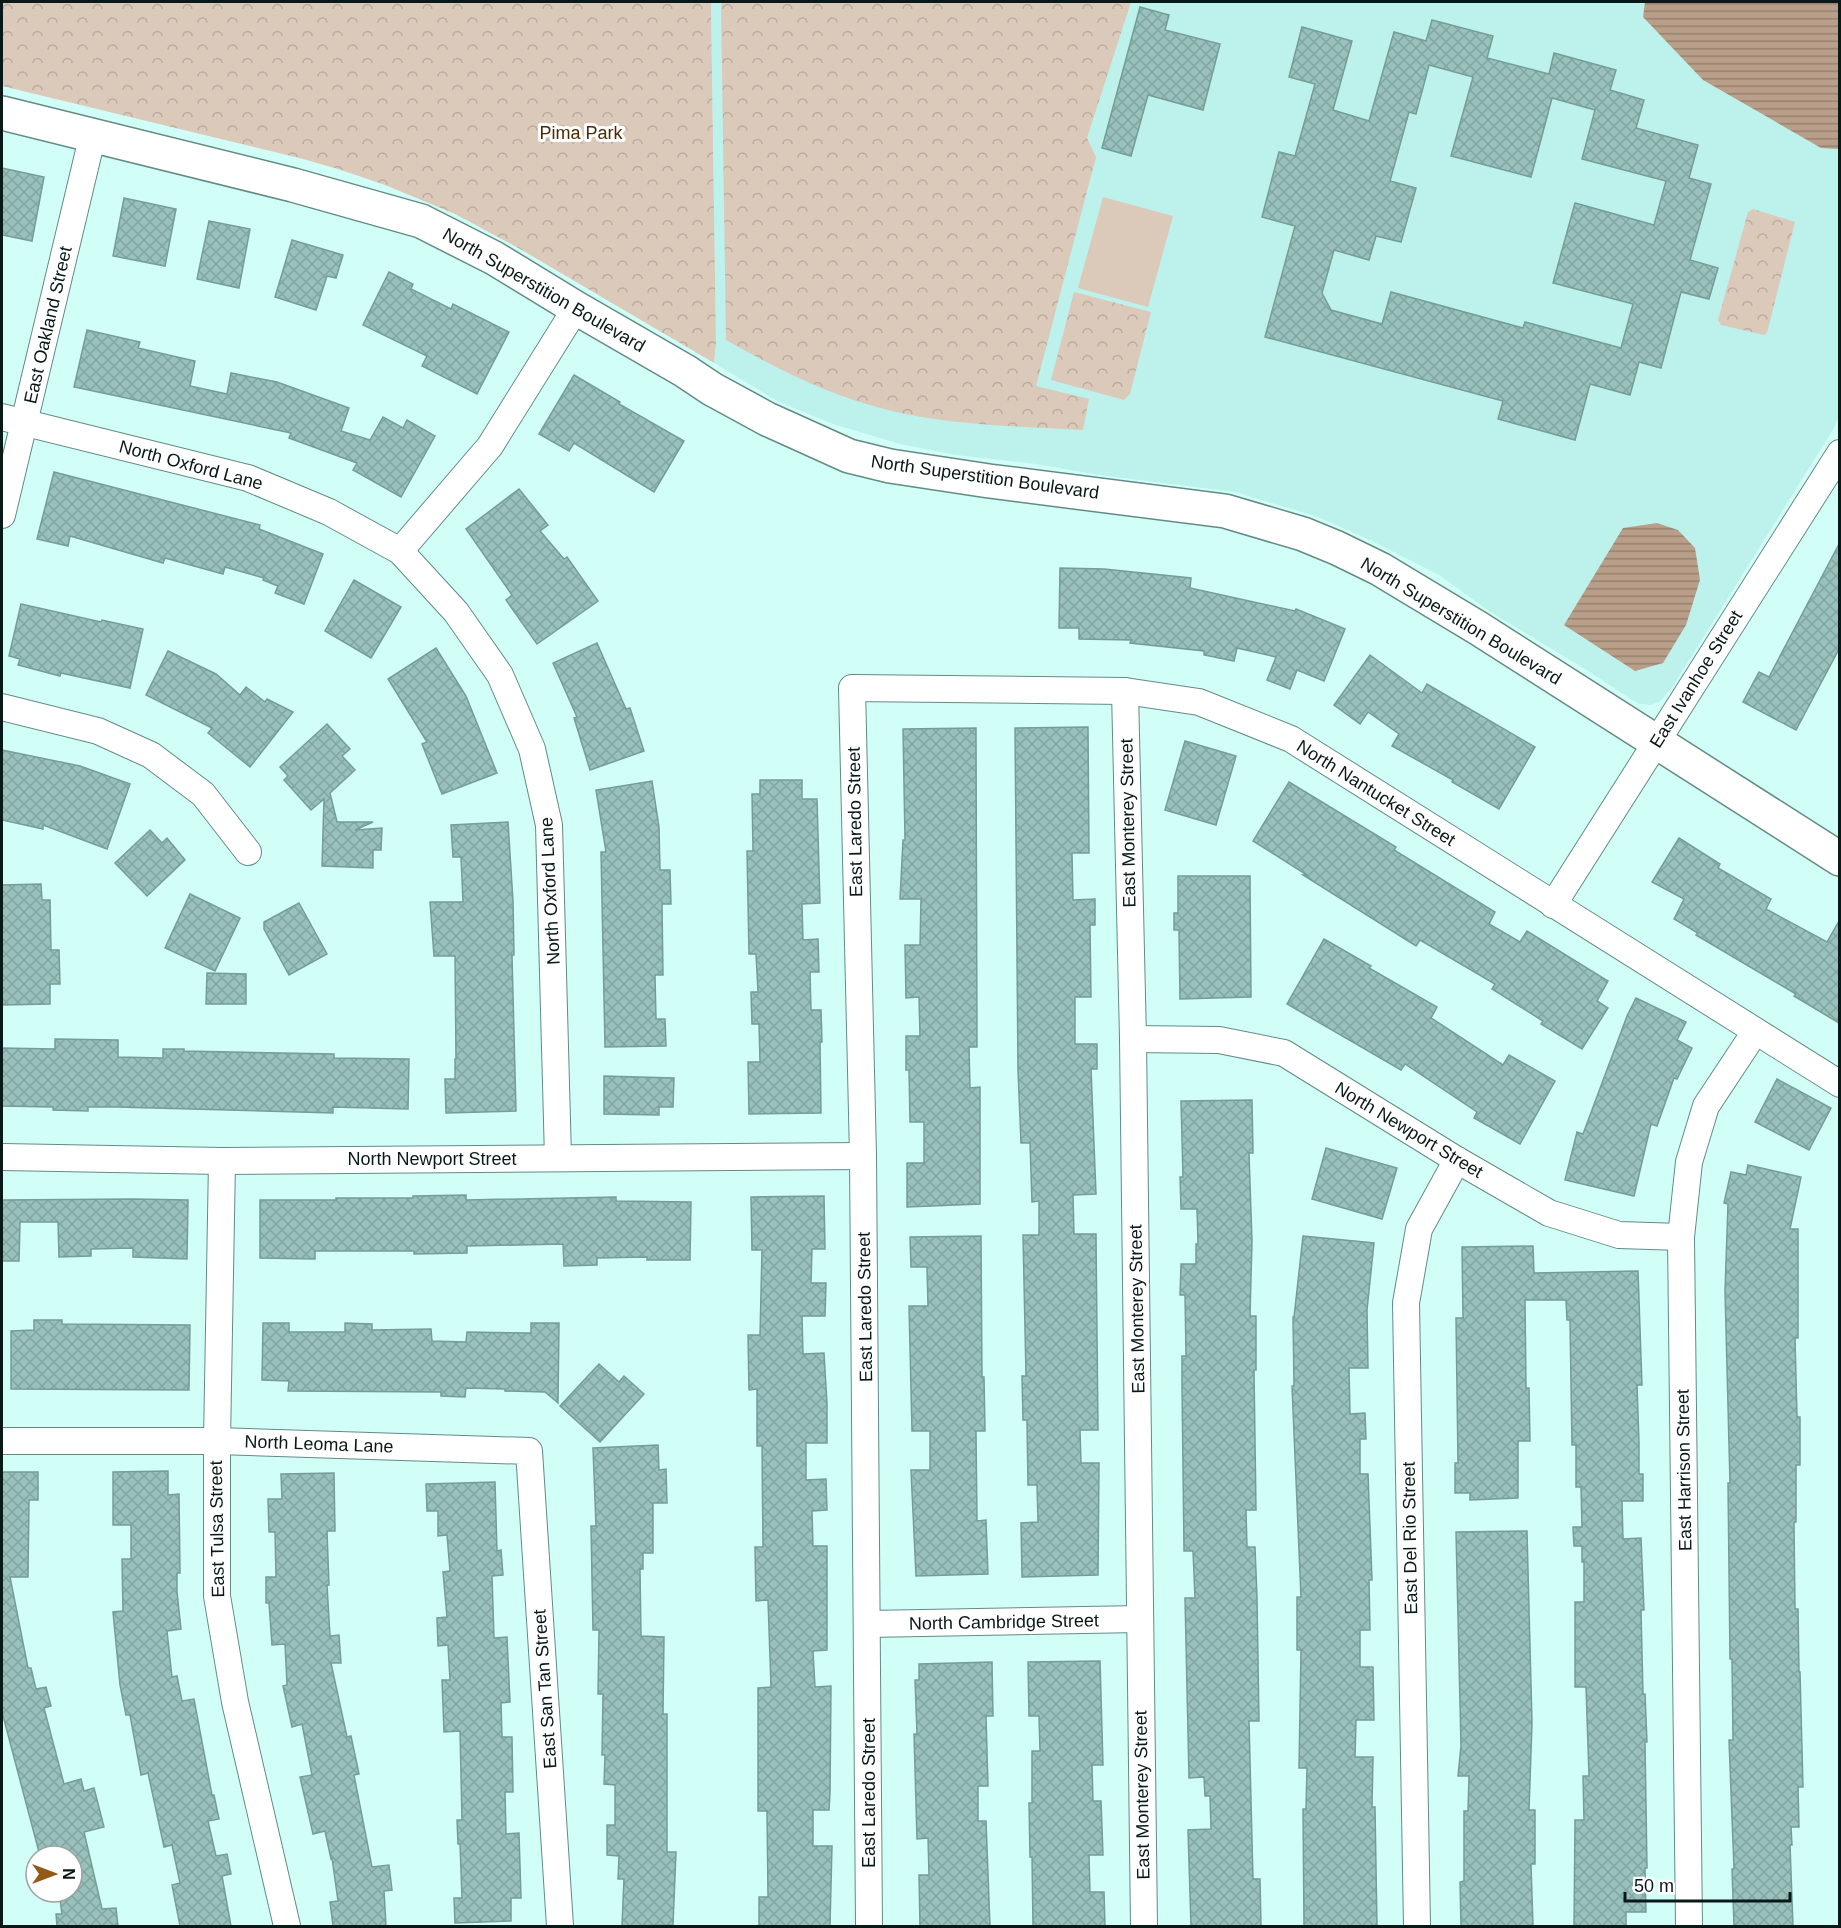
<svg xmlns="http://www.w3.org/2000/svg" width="1841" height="1928" font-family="Helvetica,sans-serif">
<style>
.built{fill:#bcf2eb}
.grass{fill:#dbc9ba}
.park{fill:url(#park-crowns)}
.water{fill:url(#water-rules)}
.building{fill:url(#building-cross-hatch);stroke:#749d98;stroke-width:1.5;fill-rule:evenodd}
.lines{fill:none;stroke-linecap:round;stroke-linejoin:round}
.minor-casing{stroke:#628b86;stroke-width:28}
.tertiary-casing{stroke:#628b86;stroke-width:36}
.minor{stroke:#fff;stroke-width:26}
.tertiary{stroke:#fff;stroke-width:33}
.labels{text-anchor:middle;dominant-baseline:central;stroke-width:6;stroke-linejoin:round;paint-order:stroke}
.park-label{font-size:18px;fill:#4c2900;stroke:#fff}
.street-label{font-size:18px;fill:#091918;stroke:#fff}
</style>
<defs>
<pattern id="park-crowns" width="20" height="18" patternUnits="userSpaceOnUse" patternTransform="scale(1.5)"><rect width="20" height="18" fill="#dbc9ba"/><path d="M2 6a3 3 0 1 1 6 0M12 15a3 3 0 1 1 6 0" fill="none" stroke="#bbac9f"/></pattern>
<pattern id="water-rules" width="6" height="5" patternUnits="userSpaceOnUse" patternTransform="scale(1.5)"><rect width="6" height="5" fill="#b99f89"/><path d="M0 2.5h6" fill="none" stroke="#95816f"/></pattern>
<pattern id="building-cross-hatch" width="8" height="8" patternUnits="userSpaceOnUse" patternTransform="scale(1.5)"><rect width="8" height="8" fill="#98c1bc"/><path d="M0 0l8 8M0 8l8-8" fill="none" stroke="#82a5a1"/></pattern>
</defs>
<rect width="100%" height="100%" fill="#d2fef8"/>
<!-- built -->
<path class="built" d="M711,2H1839V416L1834,428L1671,689L1659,702L1650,705L1639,704L1588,671L1489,611L1439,575L1372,541L1318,517L1235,492L1099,475L1036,464L956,455L900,444L833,424L779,402L714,363L716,344Z"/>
<!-- grass -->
<path class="grass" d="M1103,197L1173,216L1148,307L1078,288Z"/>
<!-- park -->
<g class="park">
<path d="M2,2H711L716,344L714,363L520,249L455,214L385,185L338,169L303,159L2,86Z"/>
<path d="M723,2H1131L1087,138L1096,157L1036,386L1089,399L1083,430C1018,426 952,426 888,410C830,396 777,369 726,340L721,4Z"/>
<path d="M1753,209L1795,222L1767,333L1764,335L1721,325L1718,320L1748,212Z"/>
<path d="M1074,292L1151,312L1130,394L1124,400L1051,380Z"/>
</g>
<!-- water -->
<g class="water">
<path d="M1645,2H1839V149L1821,148L1703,80L1643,17Z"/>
<path d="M1657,523L1678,530L1695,548L1700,580L1686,625L1663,663L1635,671L1564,625L1623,528Z"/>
</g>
<!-- building -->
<g class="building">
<path d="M1140,7L1169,15L1165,30L1220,44L1203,110L1148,95L1131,156L1102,148Z"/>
<path d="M1432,20L1493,36L1487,58L1549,74L1554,53L1616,70L1610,90L1644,100L1636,128L1698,145L1689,178L1711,184L1690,260L1718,268L1709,299L1681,292L1661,368L1639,362L1630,395L1590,384L1575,440L1498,419L1503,401L1265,337L1295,226L1262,217L1279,152L1295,156L1315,84L1289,77L1302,27L1352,41L1333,110L1369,121L1394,32L1426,41ZM1429,65L1473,77L1451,156L1531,177L1552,98L1595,110L1582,159L1666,181L1654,225L1575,203L1553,283L1633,304L1621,348L1525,322L1523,328L1391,292L1382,324L1331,310L1322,293L1334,250L1369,260L1376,236L1401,242L1416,188L1390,181L1409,112L1416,114Z"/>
<path d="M2,168L44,177L32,241L2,235Z"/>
<path d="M124,198L176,209L165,266L113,256Z"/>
<path d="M209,221L250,229L239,288L197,279Z"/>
<path d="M292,240L343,255L336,278L327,276L316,310L275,297Z"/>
<path d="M389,272L413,284L411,289L451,309L453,304L509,332L477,394L422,366L427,356L363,325Z"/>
<path d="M87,330L140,342L138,348L195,361L190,386L227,394L231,373L277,382L349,408L341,431L370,440L383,417L403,428L407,420L435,436L401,497L353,470L357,463L289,438L291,433L74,387Z"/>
<path d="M574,375L620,402L619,404L684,441L654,492L574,443L569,451L539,434Z"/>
<path d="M54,472L260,525L259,529L323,554L304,604L275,593L278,586L263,580L264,578L225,567L223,574L165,558L163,563L70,536L68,546L37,539Z"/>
<path d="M519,489L548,525L540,531L564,559L567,557L598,601L537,644L506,600L512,595L466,529Z"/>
<path d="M1839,544V649L1796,730L1743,702L1759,672L1769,677Z"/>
<path d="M1060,568L1104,569L1191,578L1190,588L1295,611L1296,609L1345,629L1324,681L1297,670L1290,689L1267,680L1276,657L1237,648L1234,661L1204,655V651L1130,643L1131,640L1079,639V628H1059Z"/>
<path d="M354,580L401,607L371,658L325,631Z"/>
<path d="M21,604L101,622L102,620L143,629L130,688L61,673L60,676L18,665L20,659L9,656Z"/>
<path d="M597,643L626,709L630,708L644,751L590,770L574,718L577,717L553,663Z"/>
<path d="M436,648L466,696L497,773L442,794L422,744L427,742L388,679Z"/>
<path d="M168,651L216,674L240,695L246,687L265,702L267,699L293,712L250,767L208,733L212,728L146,695Z"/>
<path d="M1370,655L1422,693L1427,684L1535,747L1499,809L1452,782L1453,780L1392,746L1399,734L1368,712L1360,724L1334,705Z"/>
<path d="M327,724L350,749L342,756L355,770L330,793L337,822H373L355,830L382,828L381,850H373V868L322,866L324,799L311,810L284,780L288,776L280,767Z"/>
<path d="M1088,727L1089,853H1072L1073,900L1095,899V925H1090L1091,997H1075V1044H1097V1069H1091L1096,1194L1073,1195L1074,1234H1096L1098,1430H1080L1081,1463H1099L1098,1575L1022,1577L1021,1523L1038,1522L1037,1485H1028L1027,1420H1023L1022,1376H1026L1023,1235H1039V1201L1032,1202L1030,1143H1021L1018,1070L1015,728Z"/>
<path d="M976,728L977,1047H969L970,1088L980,1087V1204L907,1207V1163H924V1122H910L909,1070H906V1036H920L919,997L906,998L905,945H920L921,899H900L903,840H905L903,729Z"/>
<path d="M1185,741L1236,756L1216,825L1165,810Z"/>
<path d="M2,750L80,766L130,784L107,849L43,825V829L2,820Z"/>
<path d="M760,780H802V799H817L820,903L802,904L803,940L818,939L819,972H810L811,1010H821L822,1042H820L821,1113L749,1114L748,1062H760L759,1024H752L751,992H758L756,954H749L747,851H753L752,794H760Z"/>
<path d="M652,781L659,827L660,870H670L671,904H662L663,975H655L656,1019H665L666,1046L605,1047L601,852H606L596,790Z"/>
<path d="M1289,782L1396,847L1394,850L1495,912L1489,924L1520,942L1527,931L1608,981L1597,1001L1608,1008L1582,1049L1541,1024L1543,1021L1492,989L1495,984L1420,940L1416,946L1303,875H1307L1253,841Z"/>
<path d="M508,822L513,901L514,955H512L516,1111L446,1113L445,1079H455V1059H456L455,956H434L430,902H463L461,857H453L451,825Z"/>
<path d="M150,830L162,843L167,838L185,860L147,896L115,863Z"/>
<path d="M1679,838L1720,864L1718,868L1771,899L1766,909L1827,942L1839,921V1023L1794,996L1796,994L1696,935L1698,933L1674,919L1684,899L1652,882Z"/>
<path d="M1178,876H1250L1251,997L1180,999L1179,930H1174V913H1178Z"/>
<path d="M41,884L42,900H50L51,950H59L60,984H50V1004L2,1005V885Z"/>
<path d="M190,894L240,918L215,971L165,948Z"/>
<path d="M299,903L327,954L289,975L264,929V922Z"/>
<path d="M1324,939L1371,966L1369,968L1437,1007L1431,1018L1503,1065L1509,1055L1555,1081L1520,1144L1474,1118L1477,1112L1405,1064L1401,1070L1287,1004Z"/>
<path d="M207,973L246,974V1004H206Z"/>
<path d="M1636,998L1686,1022L1677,1040L1692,1048L1677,1079L1674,1078L1657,1126L1651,1124L1634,1196L1565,1180L1577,1132L1583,1134L1627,1016Z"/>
<path d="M55,1039L118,1040V1057L163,1058V1049H184V1051L334,1054V1058L409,1059L408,1109L333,1107V1113L117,1107H88V1111L53,1110V1107L2,1106V1048L55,1049Z"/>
<path d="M604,1076L674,1078L673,1107H659V1115L604,1114Z"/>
<path d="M1777,1079L1831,1108L1809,1150L1755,1122Z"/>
<path d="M1252,1100L1253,1153H1249L1252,1241L1250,1316H1256V1370H1254L1256,1510H1246L1247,1547H1255L1257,1597L1259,1721H1249L1253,1879H1260L1261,1926H1191L1188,1830L1211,1829L1210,1796H1205L1204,1777L1189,1778L1185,1598H1195L1193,1551H1184L1182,1385V1356H1186L1185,1295H1180L1181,1264H1196V1244H1198L1197,1209H1181L1180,1177H1183L1181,1101Z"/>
<path d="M1326,1148L1397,1168L1382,1219L1312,1199Z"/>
<path d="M1748,1165L1801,1177L1790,1229H1798V1338H1795L1797,1417H1800V1465H1796V1522H1794L1795,1609H1798L1799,1672H1800L1803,1787H1798L1799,1827H1791L1792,1845H1790L1793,1926H1734L1732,1869H1734L1729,1740H1733L1732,1659H1730L1728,1483H1730L1725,1291L1728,1204L1724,1203L1731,1172L1746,1175Z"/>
<path d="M466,1195V1200L616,1197V1201L691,1202L690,1260H647V1257L597,1258V1265L564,1266L563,1244L467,1246V1253L414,1254V1251H315V1259L260,1258V1200H336V1198H413V1196Z"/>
<path d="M824,1196L825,1249H812L811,1283H826L825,1316H802L803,1354L824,1353L827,1404V1443H806V1480L826,1479L827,1510L812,1511L813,1546H827V1650L813,1651L815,1687L831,1686L830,1794L829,1810H813V1846H832L830,1926H759V1897H768L767,1811H758V1688L771,1687L768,1600L756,1601L755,1547H763L762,1446H757V1389L749,1390L748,1335H760L762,1250H752L751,1197Z"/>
<path d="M134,1199L188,1200L187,1259L133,1257V1248L91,1249V1256L59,1257L58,1222H20L19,1261H2V1200Z"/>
<path d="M981,1236L982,1377H984L985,1431H976L977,1521L986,1520L988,1574L916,1576L911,1470H930V1431H912L909,1306H928L927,1267H911L910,1237Z"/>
<path d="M1303,1236L1374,1243L1367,1310L1368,1368H1349L1350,1414L1365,1413L1366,1439H1360V1474H1368L1372,1580H1369L1370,1630H1360V1667H1373L1374,1720H1356L1355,1757H1373L1372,1807H1375L1377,1926H1304L1303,1809H1306L1307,1768H1299L1301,1650H1297V1597H1301L1292,1386H1294L1293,1317H1294Z"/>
<path d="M1533,1246L1534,1273L1638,1271L1642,1385H1637L1639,1443V1474H1643V1501H1622L1623,1539L1641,1538L1644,1610H1641L1643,1694H1645L1647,1742H1645L1647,1868H1645L1646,1912H1626V1926H1574L1575,1820H1584L1583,1776H1589L1586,1687H1575V1602H1584V1562H1582V1546H1574L1573,1527H1582L1581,1487H1576V1445H1572L1570,1320H1567L1566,1300H1525L1526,1388H1529L1530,1441H1518V1498L1470,1500V1493H1455V1463H1458L1456,1318H1463L1462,1247Z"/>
<path d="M34,1320H62V1324L190,1325L189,1390L11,1389V1331L34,1330Z"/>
<path d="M263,1323H289V1332H345V1323L372,1324V1330L431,1329L432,1341L466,1342L467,1332L531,1333V1323H559L558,1403L545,1392L505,1391V1389L466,1388L465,1397L441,1396V1392L288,1391L289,1381L262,1380Z"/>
<path d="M599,1364L619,1382L624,1376L644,1394L600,1442L560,1406Z"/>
<path d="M658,1445L659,1470L666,1469L667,1503H653V1553H643V1569H640L641,1636L664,1637L663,1714H667V1852H676L673,1925L622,1926L624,1879H618L619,1856L607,1855V1825H615V1785L604,1784L605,1755H602L603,1694H598L599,1630H593L591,1526H596L593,1448Z"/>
<path d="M168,1471V1495L179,1494L180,1573H177V1592L181,1629L167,1631L172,1677L177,1676L182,1701L194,1699L212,1795H214L219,1819L208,1821L216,1856L227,1854L231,1874L222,1876L231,1926H180L172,1885L180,1883L172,1845L164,1847L148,1773L141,1775L130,1715H126L120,1685L113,1612L123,1611L122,1559H131V1525H113V1472Z"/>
<path d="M2,1472H38V1500H29L28,1577H10L28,1668H31L36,1689L46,1687L51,1706L44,1708L64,1784L81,1779L84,1791L94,1788L104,1827L84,1832L102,1909L116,1908L118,1926H57L56,1914H62L59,1892H72V1856H40L2,1712Z"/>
<path d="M334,1473L335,1531H327L329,1585H327L330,1636L339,1635L341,1663H331L347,1737L351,1736L359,1774L354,1775L372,1867L389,1865L392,1890L384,1891L386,1926H333L330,1902L338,1901L332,1858L331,1859L325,1831L313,1834L300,1777L312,1775L302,1724L292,1727L283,1686L287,1685L285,1644L272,1645L269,1603H266V1577H276L275,1532H269L268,1499H282L281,1474Z"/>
<path d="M495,1482L497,1551L501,1550L503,1575L492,1576L494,1638L507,1637L510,1702L501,1703L502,1737H512L513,1792H505L506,1834L519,1833L521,1898H511V1921L455,1923L454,1898H462L460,1844H458L457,1820H462L460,1731L444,1732L442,1680H450L448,1645L438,1646L437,1618L447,1617L443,1572L450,1571L447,1535L438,1536V1511H427L426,1484Z"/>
<path d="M1527,1531L1532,1723L1529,1810H1535V1864H1531L1533,1926H1461L1460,1882L1464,1881V1811H1468L1469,1776H1458L1461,1746L1456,1532Z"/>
<path d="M1100,1661L1103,1765H1092L1093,1801H1101L1103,1855H1089L1090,1892H1104L1105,1926H1033L1032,1857H1030L1029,1803H1032V1751H1040L1039,1716H1029L1028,1662Z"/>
<path d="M992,1662L993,1716H986L988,1786H978V1821H986L990,1926H920L919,1875H929L928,1838L917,1839L914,1734H917L915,1680H919V1664Z"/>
</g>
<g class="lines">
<!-- minor casing -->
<g class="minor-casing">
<g id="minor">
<path d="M2,417L248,478L329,512L400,551L456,612L500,675L532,749L549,825L558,1158"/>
<path d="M2,515L93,134"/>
<path d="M400,551L490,446L576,308"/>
<path d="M1125,691L1133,1039L1144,1926"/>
<path d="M2,707L98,731L151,755L203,794L248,852"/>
<path d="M1553,905L1840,453"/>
<path d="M1133,1039L1219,1040L1284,1053L1457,1160L1549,1213L1619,1235L1681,1237"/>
<path d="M2,1157L222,1161L863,1156"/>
<path d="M222,1161L217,1441V1596L235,1702L287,1926"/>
<path d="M2,1441H217L529,1451L560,1926"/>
<path d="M868,1624L1140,1619"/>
<path d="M869,1926L863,1156L852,688L1125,691L1199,702L1291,739L1840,1084"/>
<path d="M1417,1926L1406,1303L1419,1229L1457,1160"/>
<path d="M1689,1926L1681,1237L1689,1162L1706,1106L1755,1032"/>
</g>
</g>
<!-- tertiary casing -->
<g class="tertiary-casing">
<path id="tertiary" d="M2,113L293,185L421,221L494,258L576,308L685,371L712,389L767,419L849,456L890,466L989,481L1225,511L1303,534L1337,548L1380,569L1478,628L1840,859"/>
</g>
<!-- minor -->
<use href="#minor" class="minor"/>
<!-- tertiary -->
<use href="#tertiary" class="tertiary"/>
</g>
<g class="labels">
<!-- park labels -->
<g class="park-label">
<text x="581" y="133">Pima Park</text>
</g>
<!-- street labels -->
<g class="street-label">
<text transform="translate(544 290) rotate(30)">North Superstition Boulevard</text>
<text transform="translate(48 325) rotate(-77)">East Oakland Street</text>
<text transform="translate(191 465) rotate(15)">North Oxford Lane</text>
<text transform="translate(985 477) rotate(8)">North Superstition Boulevard</text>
<text transform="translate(1461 621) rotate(31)">North Superstition Boulevard</text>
<text transform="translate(1696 679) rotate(-58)">East Ivanhoe Street</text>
<text transform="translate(1376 793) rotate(32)">North Nantucket Street</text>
<text transform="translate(855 822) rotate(-91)">East Laredo Street</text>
<text transform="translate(1128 823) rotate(-91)">East Monterey Street</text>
<text transform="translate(550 891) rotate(-93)">North Oxford Lane</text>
<text transform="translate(1409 1130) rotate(31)">North Newport Street</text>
<text x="432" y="1159">North Newport Street</text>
<text transform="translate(865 1307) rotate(-91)">East Laredo Street</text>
<text transform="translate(1137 1309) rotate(-91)">East Monterey Street</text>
<text transform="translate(319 1444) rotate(2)">North Leoma Lane</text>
<text transform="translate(1684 1470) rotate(-91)">East Harrison Street</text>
<text transform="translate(217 1529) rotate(-91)">East Tulsa Street</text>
<text transform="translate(1410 1538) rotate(-91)">East Del Rio Street</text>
<text transform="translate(1004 1622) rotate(-1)">North Cambridge Street</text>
<text transform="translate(545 1689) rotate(-94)">East San Tan Street</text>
<text transform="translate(869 1793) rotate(-90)">East Laredo Street</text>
<text transform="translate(1142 1795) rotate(-91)">East Monterey Street</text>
</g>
</g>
<!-- border -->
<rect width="1841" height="1928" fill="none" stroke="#091918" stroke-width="6"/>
<!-- north arrow -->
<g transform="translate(54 1874) rotate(90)"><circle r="28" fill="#ffffff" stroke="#9da3a3" stroke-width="1.5"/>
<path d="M0-4.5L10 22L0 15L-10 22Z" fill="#935917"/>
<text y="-9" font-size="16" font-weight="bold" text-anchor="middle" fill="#091918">N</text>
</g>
<!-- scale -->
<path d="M1625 1892v9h165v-9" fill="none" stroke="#091918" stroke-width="3"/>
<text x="1634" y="1892" font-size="18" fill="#091918" stroke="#ffffff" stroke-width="4.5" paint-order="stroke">50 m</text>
</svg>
